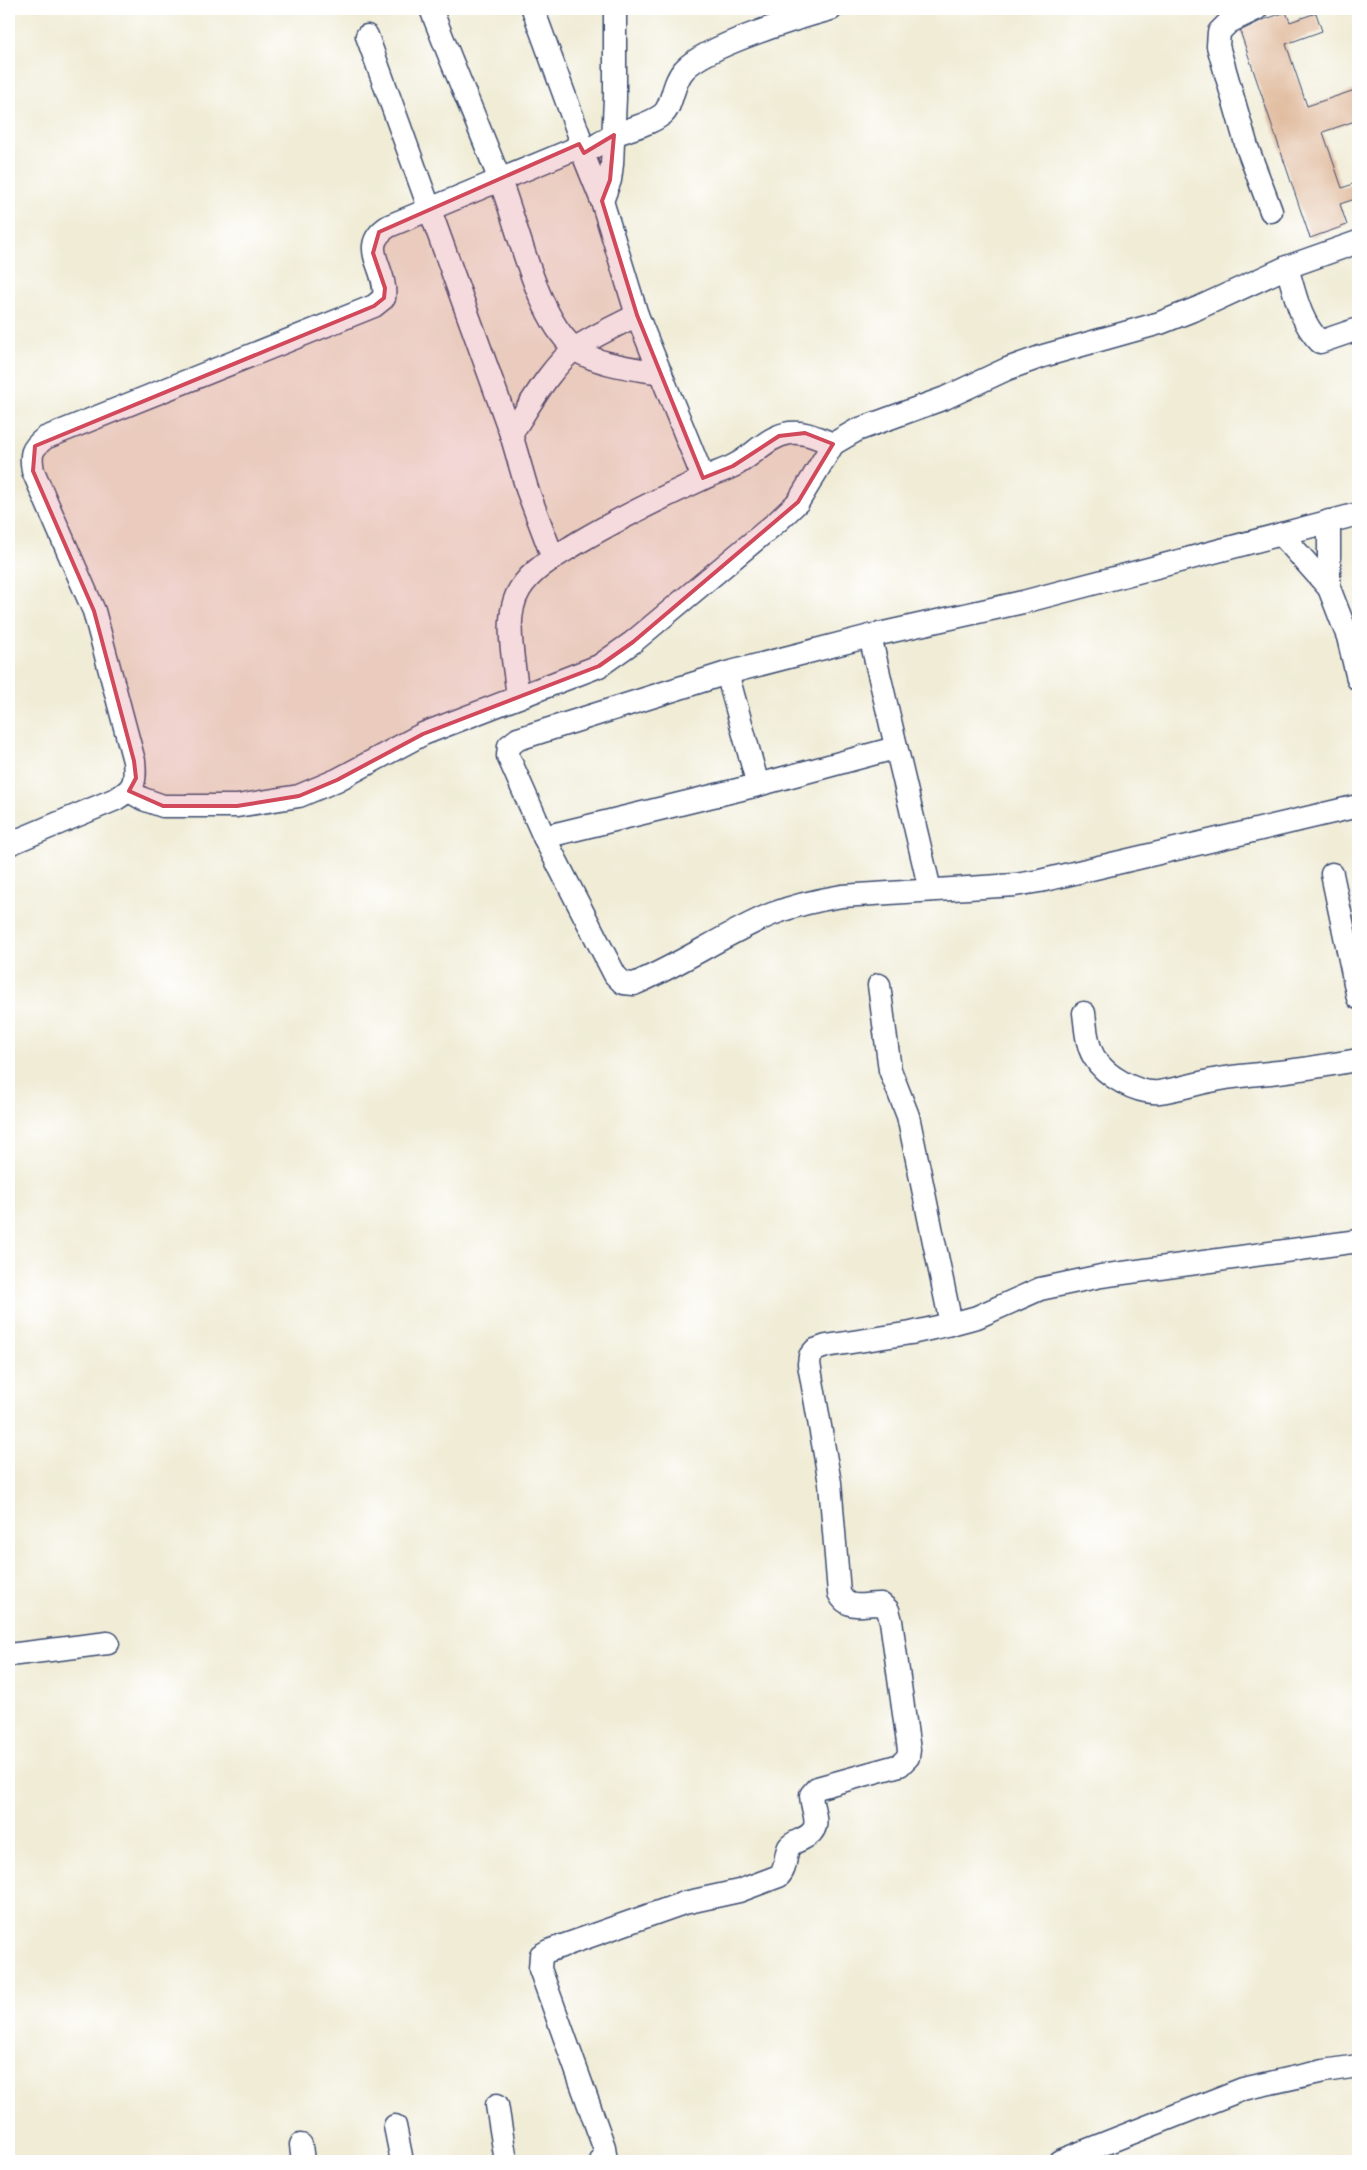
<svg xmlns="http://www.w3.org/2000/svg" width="1367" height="2170" font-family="'IM FELL Great Primer',serif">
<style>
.building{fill:#dfb899}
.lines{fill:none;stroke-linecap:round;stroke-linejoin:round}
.minor-casing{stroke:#3b4b70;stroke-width:25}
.minor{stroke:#fff;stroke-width:22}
.marked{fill:#d1495b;fill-opacity:0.2;stroke:#d1495b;stroke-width:4;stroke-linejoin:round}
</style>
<rect width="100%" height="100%" fill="#fff"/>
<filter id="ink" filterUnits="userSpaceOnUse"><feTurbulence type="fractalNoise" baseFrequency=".02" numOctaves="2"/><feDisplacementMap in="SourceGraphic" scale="10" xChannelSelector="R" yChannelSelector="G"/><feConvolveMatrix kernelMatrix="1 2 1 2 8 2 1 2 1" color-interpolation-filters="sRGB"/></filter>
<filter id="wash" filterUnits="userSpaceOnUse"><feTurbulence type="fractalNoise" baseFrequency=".0096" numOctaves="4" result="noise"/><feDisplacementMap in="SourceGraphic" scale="20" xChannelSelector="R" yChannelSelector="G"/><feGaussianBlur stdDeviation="1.12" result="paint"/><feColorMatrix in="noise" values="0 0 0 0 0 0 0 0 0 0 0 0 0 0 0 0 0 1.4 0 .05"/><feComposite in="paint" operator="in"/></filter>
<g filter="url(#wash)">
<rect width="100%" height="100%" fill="#f0ecd6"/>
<g id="blocks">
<!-- building -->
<path class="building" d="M1286,12L1290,22L1316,13L1322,31L1286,44L1307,106L1358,89V120L1323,132L1342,188L1358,182V198L1340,204L1347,225L1310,238L1240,31L1263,20Z"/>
</g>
</g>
<g filter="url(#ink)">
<use href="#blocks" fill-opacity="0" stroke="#3b4b70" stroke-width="1"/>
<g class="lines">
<!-- minor casing -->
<g class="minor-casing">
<g id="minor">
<path d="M431,9C453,66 477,122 499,178C518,225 536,316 574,348C592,364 637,369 661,373"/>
<path d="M1256,9L1229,22L1219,32L1218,46L1247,147L1271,211"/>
<path d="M367,36L511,434L527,489L553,558"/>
<path d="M579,144L602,201L637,315L703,478"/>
<path d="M584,153C594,147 605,139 617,134C631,128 651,124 663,114C673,105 672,83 684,70C705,46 798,18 831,9"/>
<path d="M602,201L610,180L612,164L615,98V9"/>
<path d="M1287,267C1295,294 1300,322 1320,342L1358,329"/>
<path d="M511,434C529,407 550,367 576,348C595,335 616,326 637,315"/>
<path d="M1358,514L1023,602L870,636L727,673L518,739L509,746L508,756L544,837L615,975L623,983L634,984C682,964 724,934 772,914C795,905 818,900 842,896L1015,885L1040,881L1358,806"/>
<path d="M1281,534L1329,588L1348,637L1358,679"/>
<path d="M1329,588V521"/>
<path d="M870,636L930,890"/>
<path d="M727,673L758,785"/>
<path d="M518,697C515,665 502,617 520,589C533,568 558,555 579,542C618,519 659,499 700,480C711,474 724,471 735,465C754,455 768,436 790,433C805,431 820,439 833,444"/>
<path d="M129,791L143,799L163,806H237L299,796L337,780L423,734L599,666L633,642L778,521L798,502L833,444L857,430L945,398L1007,369L1043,356L1160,323L1198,308L1287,267L1358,242"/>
<path d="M544,837L758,785L895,748"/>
<path d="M9,844L116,799C135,788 136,782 134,761L94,611L33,471C30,454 31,449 45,438L374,306L384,298C388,267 356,247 389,226L572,150L579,144V135L533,9"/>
<path d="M1332,874L1358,998"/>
<path d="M879,985L890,1070L908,1116L951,1324"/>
<path d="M1084,1013C1086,1027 1086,1044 1094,1057C1105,1076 1137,1094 1159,1092C1182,1089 1203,1081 1226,1078C1244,1075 1261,1074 1279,1072C1306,1069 1332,1064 1358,1060"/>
<path d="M9,1655L108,1643"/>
<path d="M497,2105L506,2161"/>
<path d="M395,2126L402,2161"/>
<path d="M301,2145L303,2161"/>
<path d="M601,2161L605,2154L604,2147L540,1969L541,1955L548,1951L684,1903L739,1891L779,1876C787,1868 784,1857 789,1847C792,1843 798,1841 802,1839C825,1828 812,1814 811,1795L817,1788L900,1765L908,1757L909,1750L891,1621L888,1610L881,1604C864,1603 848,1612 839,1593L830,1483L809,1364L810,1356L815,1350L826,1346L911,1333L951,1324L977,1317L1040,1289L1101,1276L1358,1241"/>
<path d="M1060,2161L1243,2089L1324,2071L1358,2066"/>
</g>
</g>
<!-- minor -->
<use href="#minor" class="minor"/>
</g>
</g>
<!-- marked area -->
<path class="marked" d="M614,135L610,180L602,201L637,315L703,478L733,466L779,436L805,433L833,444L798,502L633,642L599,666L423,734L337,780L299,796L237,806H163L129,791L136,778L134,761L94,611L33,471L35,446L374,306L384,298L385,288L373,253L379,232L579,144L584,153Z"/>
<!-- margin -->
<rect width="1367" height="2170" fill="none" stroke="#fff" stroke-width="30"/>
</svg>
